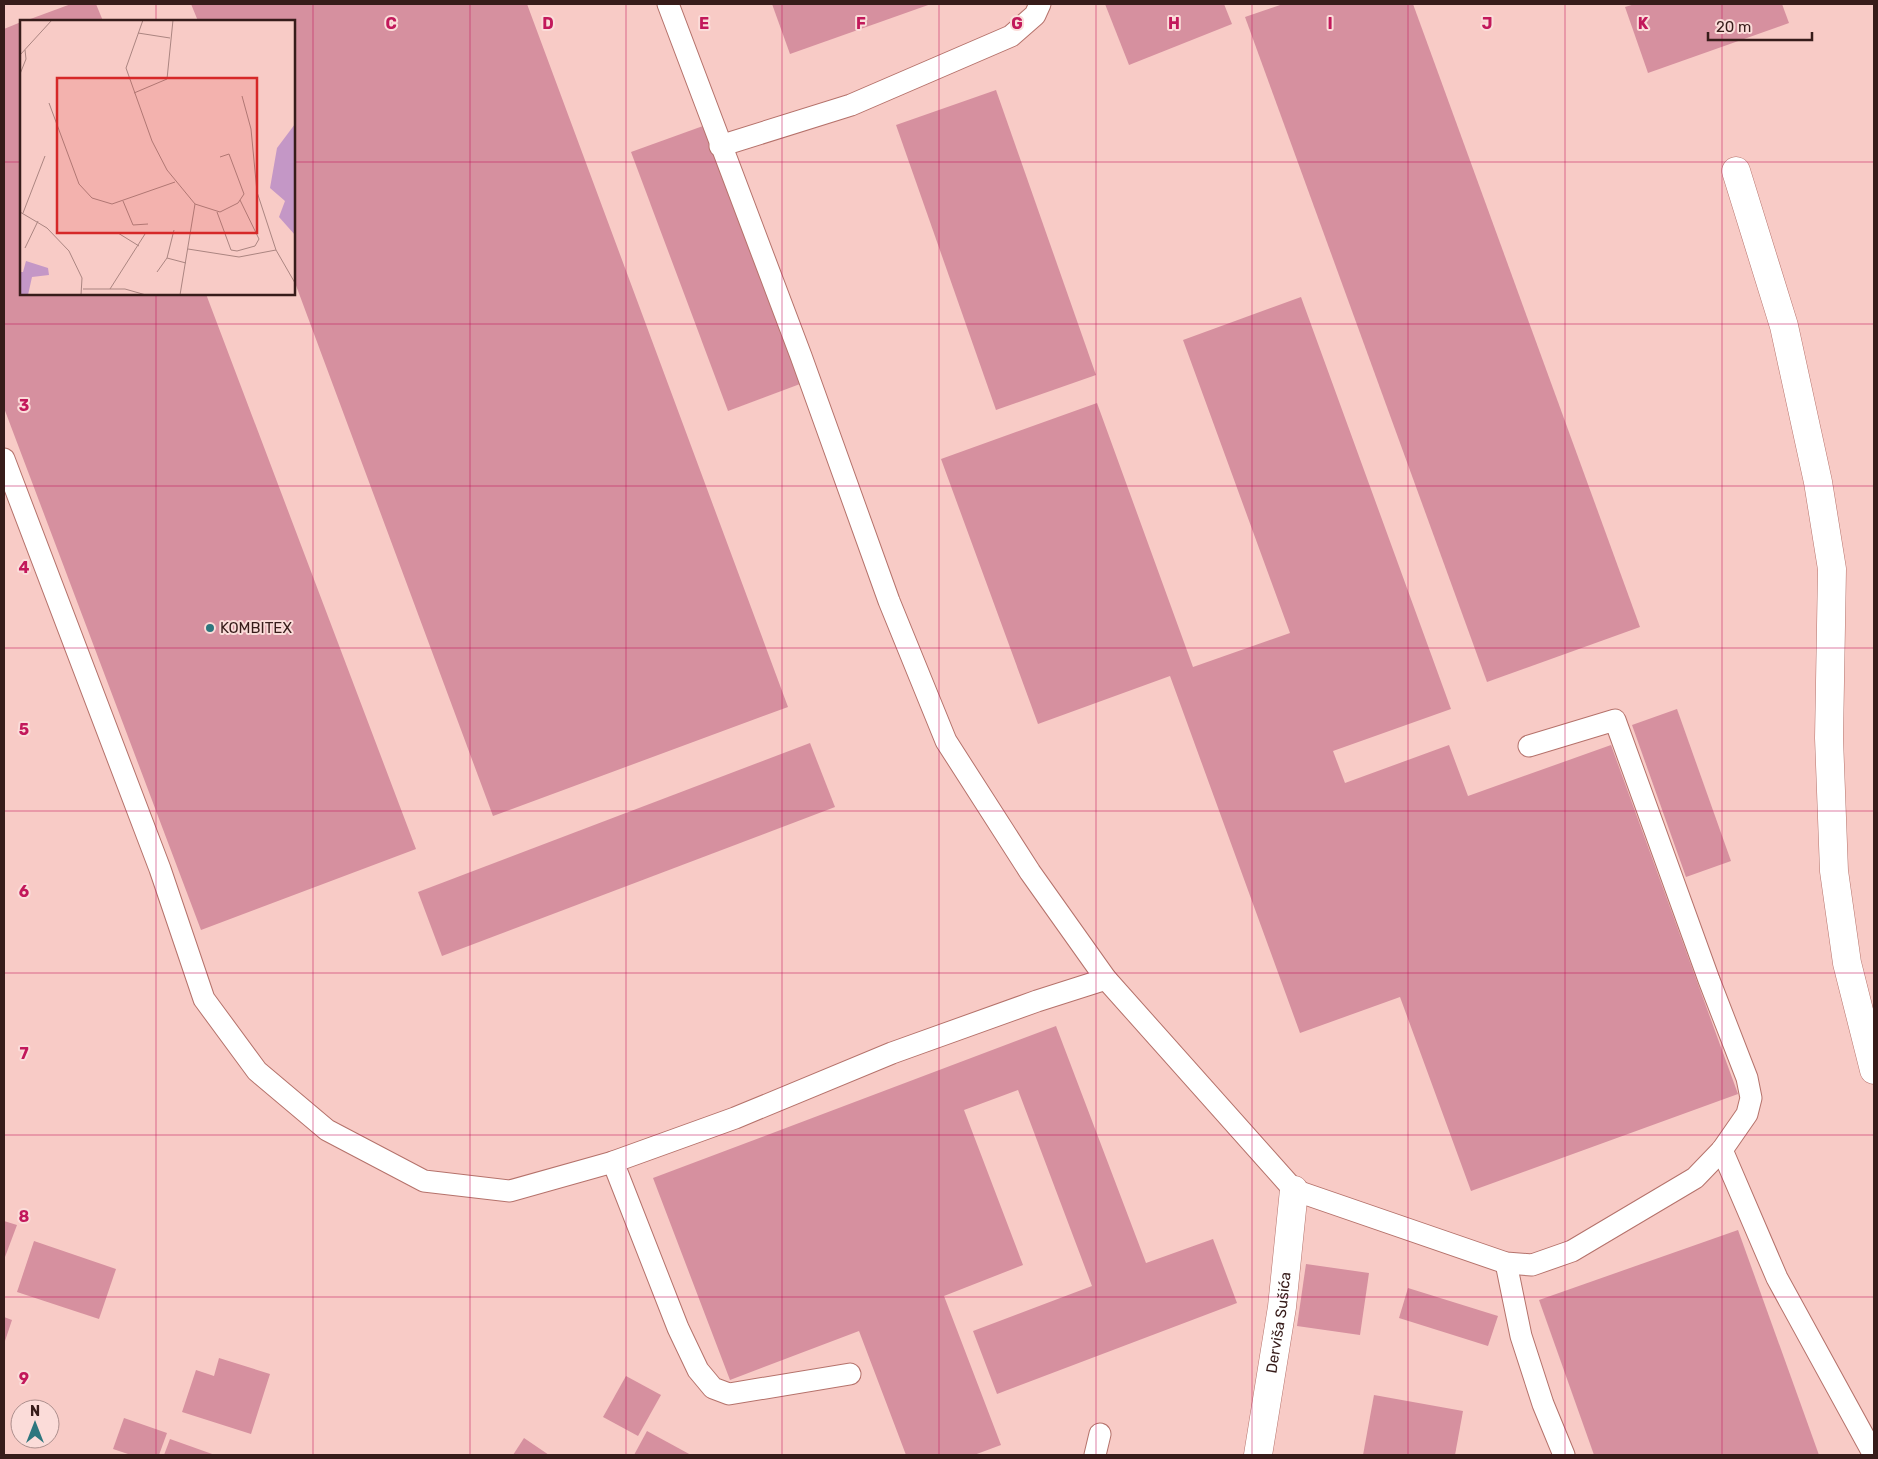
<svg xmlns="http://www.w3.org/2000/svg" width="1878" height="1459" font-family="Rubik,sans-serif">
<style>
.building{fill:#d6909f}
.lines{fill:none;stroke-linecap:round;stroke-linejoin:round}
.lane-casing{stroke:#b5726b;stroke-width:23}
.street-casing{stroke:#b5726b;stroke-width:29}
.lane{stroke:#fff;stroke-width:21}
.street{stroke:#fff;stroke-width:28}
.grid{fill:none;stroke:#c2185b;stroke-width:1;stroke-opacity:0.55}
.poi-dot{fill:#2d767e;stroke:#fbdcd9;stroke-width:2}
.labels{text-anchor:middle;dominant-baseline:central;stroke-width:4;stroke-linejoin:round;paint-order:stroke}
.poi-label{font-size:15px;fill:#371c1a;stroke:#fbdcd9;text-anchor:start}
.street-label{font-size:15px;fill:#371c1a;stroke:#fbdcd9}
.inset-road{fill:none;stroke:#ab8581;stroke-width:1}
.view{fill:#d62828;fill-opacity:0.15;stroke:#d62828;stroke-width:2.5}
.inset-edge{fill:none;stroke:#371c1a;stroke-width:2.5}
.grid-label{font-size:16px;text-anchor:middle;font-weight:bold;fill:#c2185b;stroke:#fbdcd9;stroke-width:4;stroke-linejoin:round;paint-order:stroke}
</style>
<rect width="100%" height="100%" fill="#f8cbc6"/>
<!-- building -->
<g class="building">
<path d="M71,4H96L103,21H25Z"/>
<path d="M191,4H527L788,707L493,816L294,280V21H198Z"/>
<path d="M772,4H931L790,54Z"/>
<path d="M1105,4H1224L1232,24L1129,65Z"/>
<path d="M1283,4H1413L1640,627L1487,682L1245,17Z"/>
<path d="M1635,4H1782L1789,23L1648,73L1625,7Z"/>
<path d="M21,22V294H206L416,849L201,930L4,408V29Z"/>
<path d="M996,90L1096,375L996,410L896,125Z"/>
<path d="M703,126L800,384L728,411L631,152Z"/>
<path d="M1301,297L1451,709L1333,751L1345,783L1449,745L1468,796L1611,745L1738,1094L1471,1191L1400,997L1300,1033L1170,676L1038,724L941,459L1097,403L1193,667L1290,633L1183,340Z"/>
<path d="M1677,709L1731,861L1686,877L1632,725Z"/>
<path d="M810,743L835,807L442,956L418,892Z"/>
<path d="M1056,1026L1146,1263L1213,1239L1237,1303L997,1394L973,1331L1092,1286L1018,1090L964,1110L1023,1265L944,1296L1001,1445L974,1455H906L859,1331L730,1380L653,1178Z"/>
<path d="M4,1221L17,1225L5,1257H4Z"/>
<path d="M1738,1230L1819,1455H1594L1539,1300Z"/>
<path d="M34,1241L116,1269L99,1319L17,1292Z"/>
<path d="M1306,1264L1369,1273L1360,1335L1297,1326Z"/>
<path d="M1408,1288L1498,1316L1488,1346L1399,1318Z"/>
<path d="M4,1317L12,1320L4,1344Z"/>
<path d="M219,1358L270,1374L251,1434L182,1412L196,1370L214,1376Z"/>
<path d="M626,1376L661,1395L638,1436L603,1417Z"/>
<path d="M1374,1395L1463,1411L1455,1455H1363Z"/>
<path d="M124,1418L167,1433L159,1455H131L113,1449Z"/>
<path d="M647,1431L691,1455H634Z"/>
<path d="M524,1438L549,1455H513Z"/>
<path d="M170,1439L215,1455H164Z"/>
</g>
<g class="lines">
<!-- lane casing -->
<g class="lane-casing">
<g id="lane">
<path d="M668,4L801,356L889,601L946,741L1030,872L1106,979L1294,1190L1506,1263L1532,1265L1572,1251L1695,1178L1722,1150L1747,1114L1751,1098L1747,1078L1709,980L1615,720L1529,746"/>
<path d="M720,146L851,105L1011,36L1035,15L1040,4"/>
<path d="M4,459L160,869L204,999L257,1071L327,1130L424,1181L510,1191L613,1162L735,1118L892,1053L1037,1001L1106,979"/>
<path d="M1722,1150L1777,1278L1874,1455"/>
<path d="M613,1162L678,1328L698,1370L713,1388L729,1394L850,1374"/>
<path d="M1506,1263L1521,1336L1543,1404L1564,1455"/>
<path d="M1095,1455L1100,1434"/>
</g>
</g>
<!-- street casing -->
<g class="street-casing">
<g id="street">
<path d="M1736,171L1784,326L1818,482L1832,569L1829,738L1834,871L1847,963L1874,1070"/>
<path id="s1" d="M1258,1455L1282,1307L1294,1190"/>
</g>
</g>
<!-- lane -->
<use href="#lane" class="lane"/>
<!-- street -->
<use href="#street" class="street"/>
</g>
<!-- grid -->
<path class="grid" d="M156,4V21M313,4V1455M470,4V1455M626,4V1455M782,4V1455M939,4V1455M1096,4V1455M1252,4V1455M1408,4V1455M1565,4V1455M1722,4V1455M4,162H21M294,162H1874M156,294V1455M4,324H1874M4,486H1874M4,648H1874M4,811H1874M4,973H1874M4,1135H1874M4,1297H1874"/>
<!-- markers -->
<circle class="poi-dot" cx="210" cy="628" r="5"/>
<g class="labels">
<!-- poi labels -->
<g class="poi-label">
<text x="220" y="628">KOMBITEX</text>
</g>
<!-- street labels -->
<g class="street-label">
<text stroke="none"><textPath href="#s1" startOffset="134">Derviša Sušića</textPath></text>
</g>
</g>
<!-- overview -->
<g transform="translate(20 20)">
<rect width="275" height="275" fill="#f8cbc6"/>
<path d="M275,104V215L259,197L265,181L250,168L257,128ZM6,241L28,248L29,255L12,257L8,275H0V252H3Z" fill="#c497c6"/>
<path class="inset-road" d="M123,0L106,48L132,121L147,150L175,184L200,192L218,183L224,174L209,134L200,137M118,13L150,18M0,35L32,0M0,54L6,39L5,30M114,73L147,59L153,0M222,76L231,109L237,172L256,230L275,263M29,83L59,164L72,178L92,184L155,162M103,181L113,205L128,204M0,192L27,208L49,231L62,258L61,275M197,192L211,230L217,231L235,226L239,219L220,180M3,193L25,136M98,213L119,226M5,228L18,201M168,229L219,237L256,230M147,238L154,210M137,252L147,238L166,243M63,269H105L126,275M90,269L125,214M160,275L175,184"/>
<path class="view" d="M37,58H237V213H37Z"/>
<rect width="275" height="275" class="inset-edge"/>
</g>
<g class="grid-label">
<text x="391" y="29">C</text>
<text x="548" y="29">D</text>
<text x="704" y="29">E</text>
<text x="861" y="29">F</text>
<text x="1017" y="29">G</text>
<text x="1174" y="29">H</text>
<text x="1330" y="29">I</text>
<text x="1487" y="29">J</text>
<text x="1643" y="29">K</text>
<text x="24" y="411">3</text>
<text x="24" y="573">4</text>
<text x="24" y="735">5</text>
<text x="24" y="897">6</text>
<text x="24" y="1059">7</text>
<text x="24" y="1222">8</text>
<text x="24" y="1384">9</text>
</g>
<!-- border -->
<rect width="1878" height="1459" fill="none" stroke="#371c1a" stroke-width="10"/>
<!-- north arrow -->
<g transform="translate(35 1424)"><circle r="24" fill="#fbdcd9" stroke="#ad8f8d"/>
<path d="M0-4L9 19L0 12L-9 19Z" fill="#2d767e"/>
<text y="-8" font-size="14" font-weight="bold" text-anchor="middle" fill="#371c1a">N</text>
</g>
<!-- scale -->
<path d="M1708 32v8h104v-8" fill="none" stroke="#371c1a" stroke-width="2.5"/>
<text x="1716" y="32" font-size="15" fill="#371c1a" stroke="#fbdcd9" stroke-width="4" paint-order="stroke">20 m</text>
</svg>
